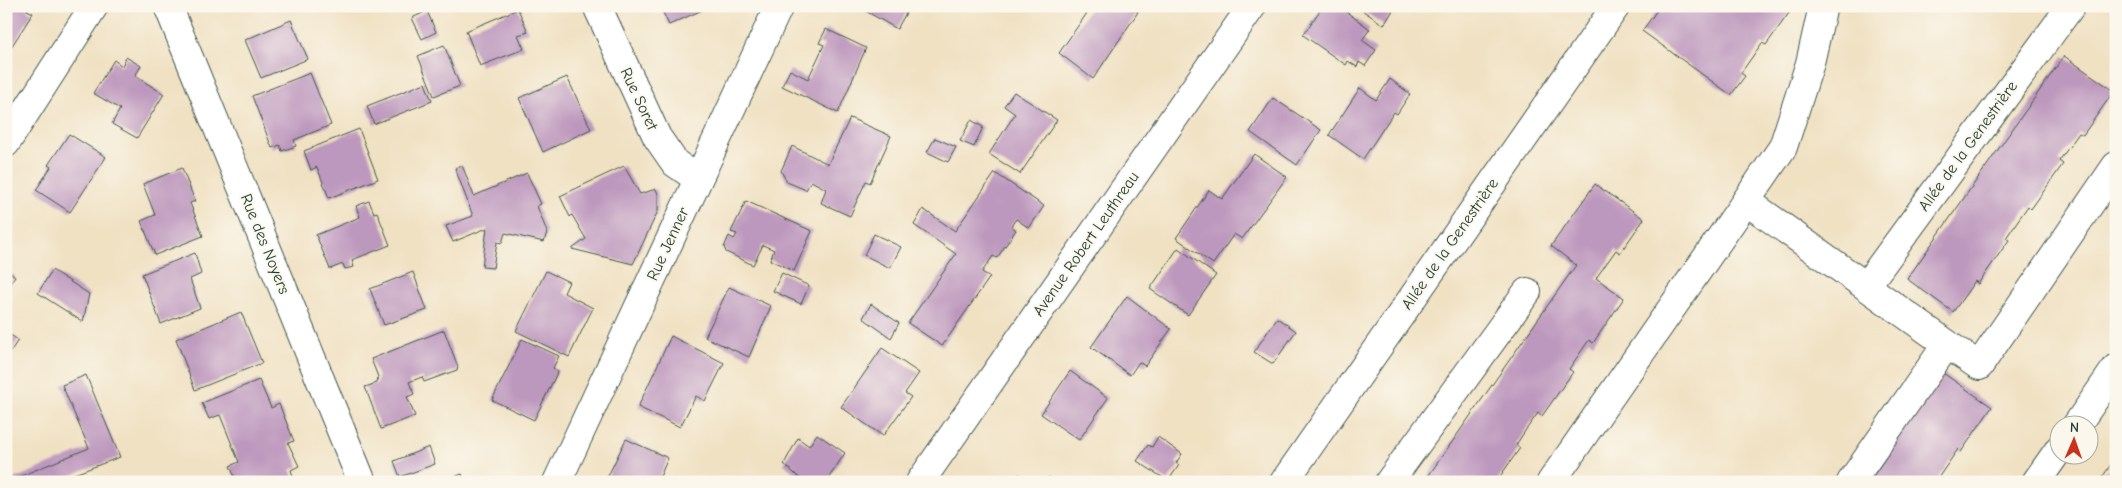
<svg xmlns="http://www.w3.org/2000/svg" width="2122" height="488" font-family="'Comic Neue',sans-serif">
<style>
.building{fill:#bd98be}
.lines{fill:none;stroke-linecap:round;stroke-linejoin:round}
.minor-casing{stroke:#3e5649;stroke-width:30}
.minor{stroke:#fff;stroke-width:28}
.labels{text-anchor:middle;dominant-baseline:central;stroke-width:4;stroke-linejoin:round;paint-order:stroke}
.street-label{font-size:16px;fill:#1f3d34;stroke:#fbf7ec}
</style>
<rect width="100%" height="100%" fill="#fbf7ec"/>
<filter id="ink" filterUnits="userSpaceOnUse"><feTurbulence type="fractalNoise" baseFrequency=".02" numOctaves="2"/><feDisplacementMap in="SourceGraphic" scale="10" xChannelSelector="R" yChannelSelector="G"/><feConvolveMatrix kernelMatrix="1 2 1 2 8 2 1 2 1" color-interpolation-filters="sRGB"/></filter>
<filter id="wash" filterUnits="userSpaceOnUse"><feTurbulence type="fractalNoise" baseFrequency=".0096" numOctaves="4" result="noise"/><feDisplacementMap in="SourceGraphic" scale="20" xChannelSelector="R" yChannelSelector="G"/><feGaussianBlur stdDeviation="1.12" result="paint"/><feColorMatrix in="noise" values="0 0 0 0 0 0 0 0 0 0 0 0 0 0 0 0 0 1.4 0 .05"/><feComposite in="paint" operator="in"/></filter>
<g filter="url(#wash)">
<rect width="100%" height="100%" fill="#f0e1c3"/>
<g id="blocks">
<!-- building -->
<g class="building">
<path d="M6,6H29L27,10L33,13L8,52Z"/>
<path d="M660,6H711L669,25Z"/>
<path d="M857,6H910L897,29Z"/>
<path d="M1092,6H1130L1138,12L1093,79L1059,53Z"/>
<path d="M1323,6H1338L1370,29L1362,40L1376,50L1365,66L1359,62L1357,67L1348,61L1346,65L1303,35Z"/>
<path d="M1356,6H1394L1395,7L1384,25Z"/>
<path d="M1660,6H1794L1766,45L1762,43L1743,70L1741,73L1745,76L1731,95L1642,31Z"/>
<path d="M518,9L528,32L518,35L524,49L480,66L466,31Z"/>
<path d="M427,11L436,32L422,39L412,18Z"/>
<path d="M291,20L308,59L261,78L245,40Z"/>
<path d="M826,29L866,48L838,113L782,86L790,70L808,79L824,45L819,43Z"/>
<path d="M444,45L460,86L434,96L418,56Z"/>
<path d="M2064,56L2114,91L2083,135L2079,133L2059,161L2063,164L2031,209L2028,206L2016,223L2006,238L2009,240L1978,284L1975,281L1953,312L1907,279Z"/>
<path d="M126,57L141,66L135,76L164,94L137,138L112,124L120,109L93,93L114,60L122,66Z"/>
<path d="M310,73L331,125L294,140L296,146L282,151L280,145L272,148L252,96Z"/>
<path d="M567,77L591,129L543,152L519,98Z"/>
<path d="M1390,79L1410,94L1397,114L1394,112L1363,159L1329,135L1360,88L1376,100Z"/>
<path d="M425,83L432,101L374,124L367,106Z"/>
<path d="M1014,92L1057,120L1020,174L989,154L1015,114L1004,106Z"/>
<path d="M1273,98L1321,130L1297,165L1250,132Z"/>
<path d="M850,118L891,136L870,183L866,181L850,216L821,203L826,189L811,181L806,190L787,182L781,171L792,146L828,164Z"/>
<path d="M971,120L983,127L974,147L960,141Z"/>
<path d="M359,129L378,179L329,198L317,167L311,170L304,151Z"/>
<path d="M69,134L106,157L70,212L36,190L51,167L48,165Z"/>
<path d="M935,138L956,147L948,162L927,152Z"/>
<path d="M1254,154L1287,177L1242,239L1234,234L1213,264L1176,238L1209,190L1222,199Z"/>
<path d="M462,165L474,196L527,173L541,204L537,206L547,232L544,242L505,233L502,243L497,242L493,268L482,267L487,228L453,242L446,226L473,216L455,168Z"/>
<path d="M624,166L640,194L656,189L658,194V211L633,264L572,249L586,239L572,215L570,217L560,196Z"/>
<path d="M182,168L195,201L190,203L203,236L155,255L141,221L155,215L143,184Z"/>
<path d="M995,173L1044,206L1029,228L1016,219L1011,226L1016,230L997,258L993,256L982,272L990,277L942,346L908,323L956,254L914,225L923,209L955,231Z"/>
<path d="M1595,184L1644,219L1620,253L1616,250L1596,278L1624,298L1593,343L1589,340L1569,369L1573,372L1542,416L1538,413L1525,431L1516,445L1520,448L1496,482H1424L1576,265L1551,246Z"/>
<path d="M369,201L374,213L377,212L390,245L352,260L354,267L345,269L343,264L330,269L316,235L360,217L356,206Z"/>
<path d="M746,201L812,231L794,271L770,260L774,250L763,245L753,265L726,252L724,247L729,236L734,239L737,234L731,232Z"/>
<path d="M874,234L901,247L890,268L864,255Z"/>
<path d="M1178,248L1216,275L1188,315L1150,289Z"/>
<path d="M195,253L201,274L190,279L200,308L161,324L142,274Z"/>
<path d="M6,270L15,276L6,289Z"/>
<path d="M52,270L89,294L83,322L38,293Z"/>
<path d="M546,271L569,282L564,293L593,308L569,357L516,331Z"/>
<path d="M413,272L427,310L384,325L370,289Z"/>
<path d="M782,273L809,286L801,304L773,291Z"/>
<path d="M729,287L771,306L749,357L705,337Z"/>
<path d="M1127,296L1171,329L1145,366L1139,362L1130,375L1091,347Z"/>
<path d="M871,304L899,323L891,338L863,318Z"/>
<path d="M241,312L262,363L195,390L176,339Z"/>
<path d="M1277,318L1296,331L1273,364L1254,352Z"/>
<path d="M444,330L458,367L457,370L424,382L422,377L409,382L414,394L407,397L415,416L381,429L365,387L377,383L378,377L371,359Z"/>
<path d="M6,332L18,340L11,351L6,348Z"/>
<path d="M671,336L724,363L705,401L696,396L680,427L638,407Z"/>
<path d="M522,339L559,356L553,368L558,371L534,420L492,400Z"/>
<path d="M882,348L919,373L905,393L911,397L883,436L841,407Z"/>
<path d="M1070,371L1108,398L1079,440L1041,414Z"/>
<path d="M1943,373L1992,407L1961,452L1958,449L1938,478L1941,482H1869Z"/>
<path d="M86,375L120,457L53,482H6L89,448L62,385Z"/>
<path d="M259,380L271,408L279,404L294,441L288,443L299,466L291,470L295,482H237L230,466L239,462L220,415L209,419L202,403Z"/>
<path d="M817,434L845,453L826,482H804L784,464L798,438L809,446Z"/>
<path d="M1158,437L1182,454L1176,463L1179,465L1168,481L1137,461L1148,445L1152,447Z"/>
<path d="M626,439L668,458L659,479L654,477L652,482H605Z"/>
<path d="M429,447L435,464L400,477L394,461Z"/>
<path d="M2116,457V482H2099Z"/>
<path d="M462,474L465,482H442Z"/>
<path d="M1019,474L1030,482H1014Z"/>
<path d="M1049,477L1056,482H1045Z"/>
</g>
</g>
</g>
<g filter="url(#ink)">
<use href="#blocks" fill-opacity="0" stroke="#3e5649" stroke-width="1"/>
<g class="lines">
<!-- minor casing -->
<g class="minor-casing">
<g id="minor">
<path d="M168,6L362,482"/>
<path d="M597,6L657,137L675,163L698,179"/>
<path d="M6,143L94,6"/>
<path d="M1746,201L1783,147L1810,63L1823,6"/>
<path d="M1866,286L2071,6"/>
<path d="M1947,344L1979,366L2116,166"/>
<path d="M2076,426L2116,368"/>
<path d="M557,482L779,6"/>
<path d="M920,482L1252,6"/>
<path d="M1284,482L1616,6"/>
<path d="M1389,482L1527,292"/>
<path d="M1551,482L1746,201L1947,344L1851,482"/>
<path d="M2036,482L2060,448"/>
</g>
</g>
<!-- minor -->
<use href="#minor" class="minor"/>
</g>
</g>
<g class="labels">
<!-- street labels -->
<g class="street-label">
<text transform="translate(639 99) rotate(65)">Rue Soret</text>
<text transform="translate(1968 146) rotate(-54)">Allée de la Genestrière</text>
<text transform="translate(265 244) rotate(68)">Rue des Noyers</text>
<text transform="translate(668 244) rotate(-65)">Rue Jenner</text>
<text transform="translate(1086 244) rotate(-55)">Avenue Robert Leuthreau</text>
<text transform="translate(1450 244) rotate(-55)">Allée de la Genestrière</text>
</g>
</g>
<!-- margin -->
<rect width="2122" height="488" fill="none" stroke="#fbf7ec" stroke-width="25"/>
<!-- north arrow -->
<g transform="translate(2074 440) rotate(2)"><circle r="24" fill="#fbf7ec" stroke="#a3ada2"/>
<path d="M0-4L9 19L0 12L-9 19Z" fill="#c8321e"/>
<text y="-8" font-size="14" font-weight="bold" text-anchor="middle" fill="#1f3d34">N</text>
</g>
</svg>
